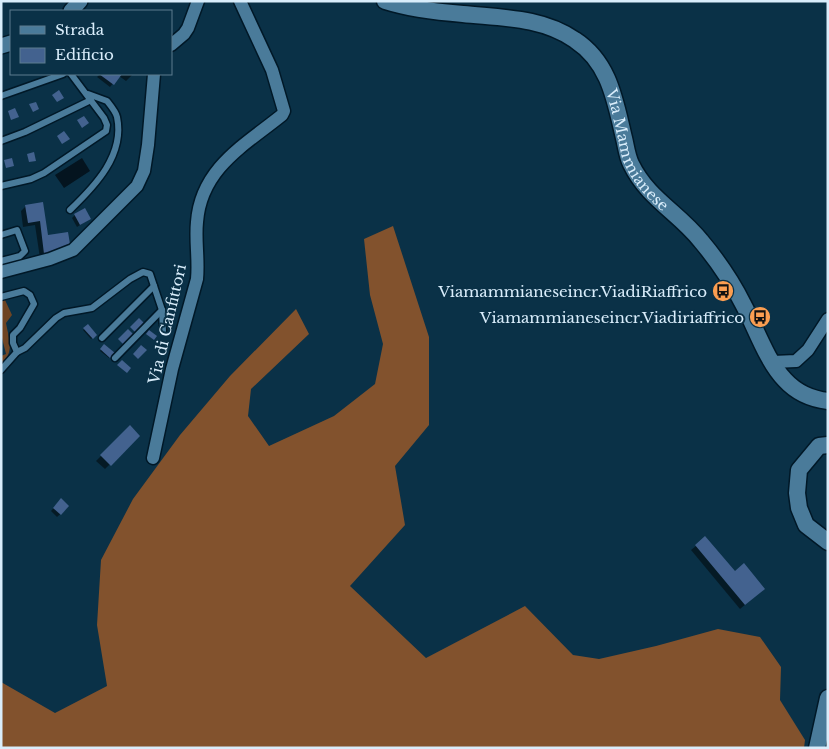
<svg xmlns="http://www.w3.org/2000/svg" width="829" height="749" font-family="'Libre Baskerville',serif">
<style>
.green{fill:#6e4524}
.forest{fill:#82522d}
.water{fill:#04141f}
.shadow{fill:#0007}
.building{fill:#43628f}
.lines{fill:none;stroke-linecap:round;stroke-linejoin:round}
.service-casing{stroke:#001827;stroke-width:9}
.minor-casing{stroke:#001827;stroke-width:15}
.tertiary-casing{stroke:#001827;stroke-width:18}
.secondary-casing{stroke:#001827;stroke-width:19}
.service{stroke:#4a7b9a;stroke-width:6}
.minor{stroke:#4a7b9a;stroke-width:12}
.tertiary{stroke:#4a7b9a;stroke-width:15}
.secondary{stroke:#4a7b9a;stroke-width:16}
.labels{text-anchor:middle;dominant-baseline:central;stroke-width:4;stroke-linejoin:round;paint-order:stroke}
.street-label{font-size:15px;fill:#d9edfb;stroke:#0a3147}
.poi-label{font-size:15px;fill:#d9edfb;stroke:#0a3147;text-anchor:end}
</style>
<rect width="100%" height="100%" fill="#0a3147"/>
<!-- green -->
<path class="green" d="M5,300L12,315L6,323C9,340 15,351 1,365V356L6,354L1,334V301Z"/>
<!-- forest -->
<path class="forest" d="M393,226L429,337V425L395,466L405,525L350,586L426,658L525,606L573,655L599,659L656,646L718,629L760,637L781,667L780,700L805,740L804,748H1V682L55,713L107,686L97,625L101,560L133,499L180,435L230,376L296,309L309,334L251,389L248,416L269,446L334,416L375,384L383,344L370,295L364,239Z"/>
<!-- water -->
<path class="water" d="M82,158L90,171L64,188L55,175Z"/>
<!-- shadow -->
<g class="shadow">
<path d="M100,74H133L126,81L119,76L110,87L97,77Z"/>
<path d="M42,204L47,236L69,249L40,258L35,225L23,227L21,211L26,206Z"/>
<path d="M75,215L89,219L77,227L72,218Z"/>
<path d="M88,326L96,335L91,339L83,330Z"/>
<path d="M104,346L113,353L109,358L100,351Z"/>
<path d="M130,427L139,436L105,469L96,461Z"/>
<path d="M61,500L68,507L57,517L51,511Z"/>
<path d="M696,546L759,593L740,609L691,550Z"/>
</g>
<!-- building -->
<g class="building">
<path d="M99,74H122L114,85Z"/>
<path d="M59,90L64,98L57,102L52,95Z"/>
<path d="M36,102L39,109L33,112L29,104Z"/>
<path d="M15,108L19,117L11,120L8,111Z"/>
<path d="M84,116L89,123L82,128L77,120Z"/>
<path d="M64,131L70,139L62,144L57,136Z"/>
<path d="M34,152L36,161L29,162L27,154Z"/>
<path d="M12,158L14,166L6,168L4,160Z"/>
<path d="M43,202L48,235L68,232L71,250L44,254L40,221L28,223L25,205Z"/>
<path d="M85,208L91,219L80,225L74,214Z"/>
<path d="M139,318L144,323L135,332L130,327Z"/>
<path d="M88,324L97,335L93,339L83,328Z"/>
<path d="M128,329L133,334L123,344L118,339Z"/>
<path d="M149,330L157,336L154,340L146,334Z"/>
<path d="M104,344L115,353L110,358L100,349Z"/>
<path d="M141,345L147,350L138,359L133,354Z"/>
<path d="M122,360L131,368L127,373L117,365Z"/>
<path d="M130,425L140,436L111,466L100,455Z"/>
<path d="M61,498L69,506L61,515L53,508Z"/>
<path d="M705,536L735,571L744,563L765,589L745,605L695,545Z"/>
</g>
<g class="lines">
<!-- service casing -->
<g class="service-casing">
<g id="service">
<path d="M1,96L63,74"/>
<path d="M1,141L25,132L91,100"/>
<path d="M1,186L31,179L44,173L106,131L107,125L104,118L71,74"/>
<path d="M70,210C95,186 125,155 117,117C116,112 111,106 107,101L88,94"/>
<path d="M1,235L17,230L25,251L20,256L1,261"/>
<path d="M1,297L24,291L30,295L34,304L20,328L13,335V343L17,352L1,370"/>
<path d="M102,338L154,286"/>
<path d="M17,352L25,348L56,318L64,313L92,308L130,279L143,272L150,274L162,310L163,331"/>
<path d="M115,358L162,310"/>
</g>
</g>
<!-- minor casing -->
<g class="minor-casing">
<g id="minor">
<path d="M171,45L184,34L188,28L198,1"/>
<path d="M1,272L50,259L73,250L137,186L144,171L148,145L154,74"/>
<path d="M773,362L796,361L808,350L828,319"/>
<path d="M153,458L172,369L197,279C199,260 195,241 197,222C201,168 245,145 282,115L284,111L272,70L240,1"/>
</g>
</g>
<!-- tertiary casing -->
<g class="tertiary-casing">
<g id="tertiary">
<path d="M71,11L80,1"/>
<path d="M1,46L11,43"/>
</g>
</g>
<!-- secondary casing -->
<g class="secondary-casing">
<g id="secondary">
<path id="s1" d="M385,1C410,9 436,12 463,14C501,18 542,17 575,40C610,63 615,101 624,138C626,146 627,156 631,164C648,199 678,212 701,241C717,260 732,282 743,304C756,328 766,360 785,380C796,392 811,399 828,401"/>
<path d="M828,445L819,446L799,470L797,493L799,508L806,525L828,542"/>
<path d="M817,748L828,698"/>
</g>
</g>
<!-- service -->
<use href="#service" class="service"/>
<!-- minor -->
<use href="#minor" class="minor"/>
<!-- tertiary -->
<use href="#tertiary" class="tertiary"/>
<!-- secondary -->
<use href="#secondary" class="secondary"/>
</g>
<!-- icons -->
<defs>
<g id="bus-disc" transform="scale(1.125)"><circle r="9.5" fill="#fb9e51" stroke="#0a3147"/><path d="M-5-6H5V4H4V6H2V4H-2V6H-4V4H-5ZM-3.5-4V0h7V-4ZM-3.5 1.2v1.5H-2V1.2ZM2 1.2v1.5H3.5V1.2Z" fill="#111"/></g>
</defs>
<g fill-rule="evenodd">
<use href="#bus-disc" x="723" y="291"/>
<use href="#bus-disc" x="760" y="317"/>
</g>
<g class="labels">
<!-- street labels -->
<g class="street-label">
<text stroke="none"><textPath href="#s1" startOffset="325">Via Mammianese</textPath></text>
<text transform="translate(167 324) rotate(-77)">Via di Canfittori</text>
</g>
<!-- poi labels -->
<g class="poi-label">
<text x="707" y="291">Viamammianeseincr.ViadiRiaffrico</text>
<text x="744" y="317">Viamammianeseincr.Viadiriaffrico</text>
</g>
</g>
<!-- border -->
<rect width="829" height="749" fill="none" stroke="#d9edfb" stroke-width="5"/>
<!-- legend -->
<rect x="10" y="10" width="162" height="65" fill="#0a3147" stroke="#5d7c8f"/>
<rect x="20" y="26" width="25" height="8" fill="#4a7b9a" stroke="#5d7c8f"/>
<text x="55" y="35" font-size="15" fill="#d9edfb">Strada</text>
<rect x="20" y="48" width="25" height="15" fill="#43628f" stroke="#5d7c8f"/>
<text x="55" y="60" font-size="15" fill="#d9edfb">Edificio</text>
</svg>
